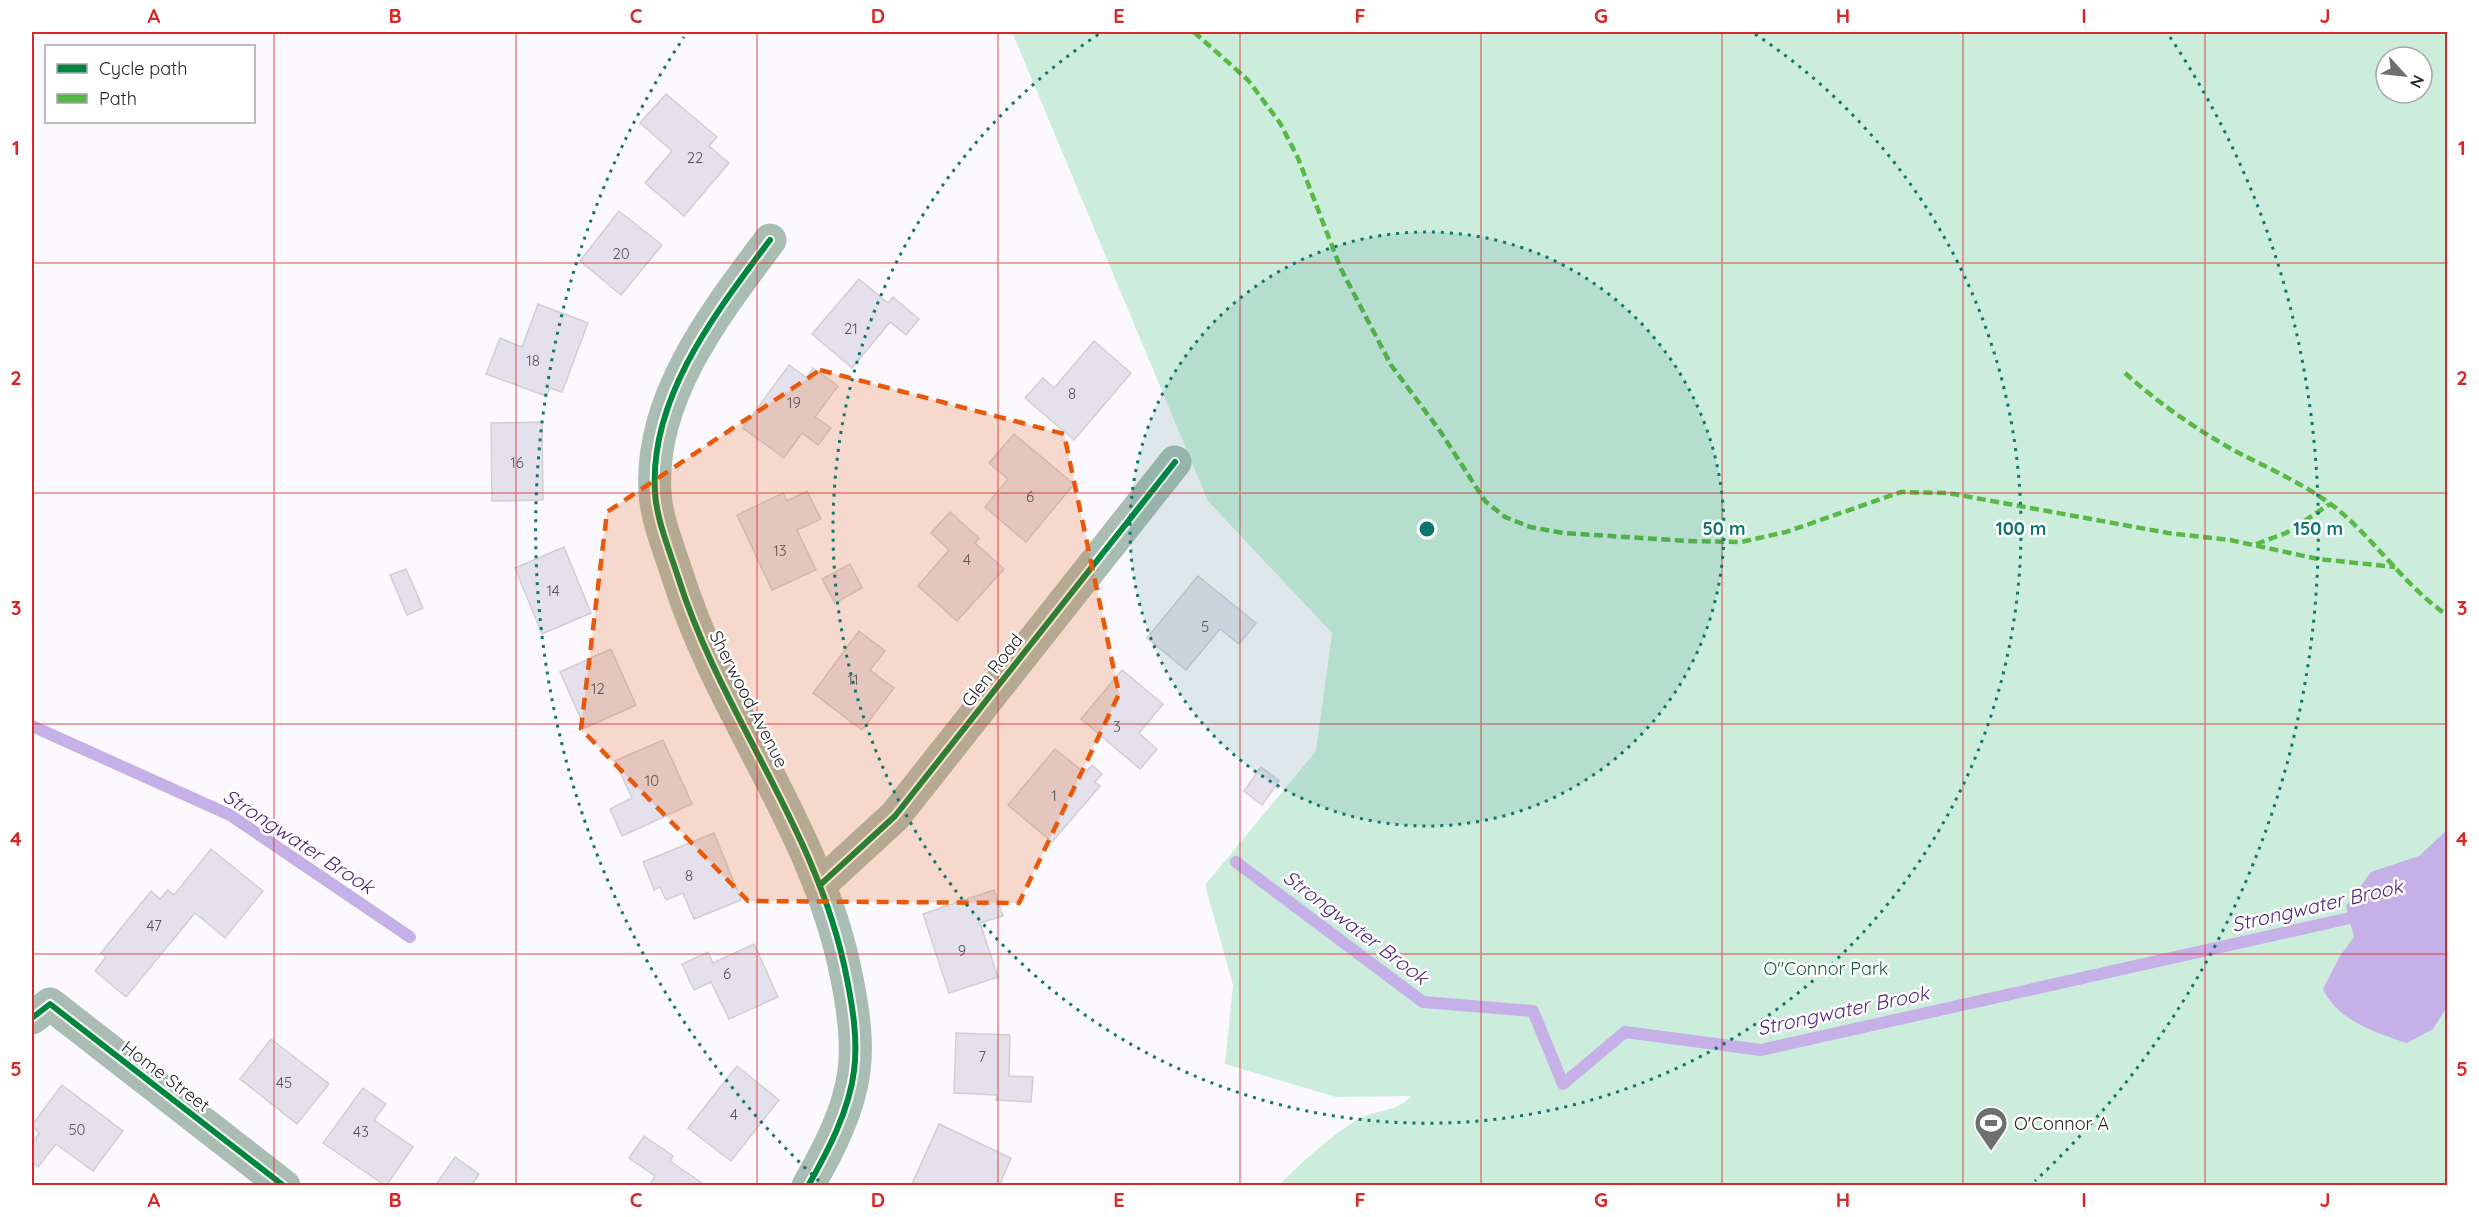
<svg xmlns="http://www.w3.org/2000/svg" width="2479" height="1217" font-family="Quicksand,sans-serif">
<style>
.green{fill:#cdeddc;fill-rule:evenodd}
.water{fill:#c6b0e8}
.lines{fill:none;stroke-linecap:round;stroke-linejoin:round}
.stream{stroke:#c6b0e8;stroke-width:12}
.building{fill:#e5e1ec;stroke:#d0cfd2;stroke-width:1.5}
.minor{stroke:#aabdb3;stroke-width:33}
.quiet{stroke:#58b947;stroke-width:4.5;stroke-dasharray:9 4.5;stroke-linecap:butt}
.cycleway-casing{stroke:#fff;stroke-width:10}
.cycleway{stroke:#00873e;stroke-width:6}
.marked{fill:#e8590c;fill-opacity:0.2;stroke:#e8590c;stroke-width:4.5;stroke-dasharray:12 8;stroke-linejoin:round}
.grid{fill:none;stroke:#d62828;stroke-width:1.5;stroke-opacity:0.55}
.ring{fill:none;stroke:#0f766e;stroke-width:3;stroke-dasharray:3 6}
.labels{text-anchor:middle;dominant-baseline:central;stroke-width:5;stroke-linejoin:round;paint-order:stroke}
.number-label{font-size:15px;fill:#555458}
.street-label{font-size:18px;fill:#242326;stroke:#fff}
.park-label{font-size:18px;fill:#135b3b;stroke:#fff}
.poi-label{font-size:18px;fill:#242326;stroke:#fff;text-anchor:start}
.water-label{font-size:20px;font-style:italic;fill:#522782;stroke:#fff}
.centre{fill:#0f766e;stroke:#fff;stroke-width:3}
.ring-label{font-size:18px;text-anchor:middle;font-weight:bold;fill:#0f766e;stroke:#fff;stroke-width:5;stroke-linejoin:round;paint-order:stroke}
.neatline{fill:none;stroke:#d62828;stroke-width:2}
.grid-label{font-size:20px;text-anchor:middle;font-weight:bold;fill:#d62828}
</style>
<rect width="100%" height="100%" fill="#fbf9fd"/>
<!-- green -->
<path class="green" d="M1012,32H2447V1185H1279C1302,1162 1329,1137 1357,1120C1375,1109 1396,1113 1411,1096L1336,1097L1225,1064L1233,985L1205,885L1316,751L1332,633L1208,501ZM2386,57H2422V93H2386Z"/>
<!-- water -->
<path class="water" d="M2447,830V1007L2433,1029L2407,1043C2376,1033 2338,1021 2323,989L2340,956L2354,937L2346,906L2371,872L2419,856Z"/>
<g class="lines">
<!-- stream -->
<g class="stream">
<path d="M32,726L230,815L410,937"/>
<path d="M1236,862L1423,1002L1533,1011L1563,1084L1625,1032L1761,1050L2363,915"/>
</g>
</g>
<!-- building -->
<g class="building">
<path d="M666,94L717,137L709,146L729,163L684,216L645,183L672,151L640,123Z"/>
<path d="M619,211L662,245L621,295L580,261Z"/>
<path d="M859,279L888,303L893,297L919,319L906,335L890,322L852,368L812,334Z"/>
<path d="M538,304L588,323L562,392L550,388L546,396L486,374L500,338L522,347Z"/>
<path d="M1094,341L1131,373L1074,440L1025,398L1043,378L1054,388Z"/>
<path d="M789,365L807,378L813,368L838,386L815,417L831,428L818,445L802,433L784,458L743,428Z"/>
<path d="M542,422L543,500L492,501L491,423Z"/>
<path d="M1014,434L1074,484L1026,542L985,507L1008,479L989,463Z"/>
<path d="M807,491L821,519L797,530L816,570L772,590L737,515L783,493L787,501Z"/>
<path d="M950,512L979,538L975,543L1004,569L957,621L918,586L949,550L931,533Z"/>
<path d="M564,547L591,613L542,634L515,568Z"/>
<path d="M850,564L862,588L835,603L822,579Z"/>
<path d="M406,569L423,608L407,615L390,575Z"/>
<path d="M1198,576L1256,623L1239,644L1220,629L1186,670L1147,638Z"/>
<path d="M859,631L885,651L870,670L894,688L862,730L813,693Z"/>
<path d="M611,649L636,705L585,728L560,672Z"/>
<path d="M1122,670L1163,704L1139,733L1157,749L1140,769L1081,719Z"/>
<path d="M663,740L692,804L622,836L610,809L632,798L615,761Z"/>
<path d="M1055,749L1085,773L1092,765L1102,774L1095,782L1100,786L1052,842L1008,805Z"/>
<path d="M1261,767L1279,781L1262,805L1244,791Z"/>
<path d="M714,833L741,900L694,919L683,893L666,900L660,887L654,890L643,862Z"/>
<path d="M211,849L263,891L225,938L195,913L126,997L95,971L106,957L101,953L151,891L160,899L168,890L174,895Z"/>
<path d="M994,890L1003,916L980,923L998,977L949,993L923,914Z"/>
<path d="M754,944L778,997L729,1019L711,982L694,990L682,964L708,952L713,963Z"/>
<path d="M956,1033L1010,1035L1009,1076L1033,1077L1031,1102L996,1100L997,1095L954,1093Z"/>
<path d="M271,1039L329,1084L297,1124L240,1079Z"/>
<path d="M737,1066L779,1100L731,1161L688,1128Z"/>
<path d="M62,1085L123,1131L93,1171L56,1144L38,1167L32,1162V1144L39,1133L32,1125Z"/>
<path d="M363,1088L386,1104L374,1120L413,1147L386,1186L323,1143Z"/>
<path d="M939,1124L1011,1158L999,1186H911Z"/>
<path d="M644,1136L673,1156L670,1161L706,1186H649L655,1176L629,1158Z"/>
<path d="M455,1157L479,1174L471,1186H435Z"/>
</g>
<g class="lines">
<!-- minor -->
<g class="minor">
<path d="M770,240C717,311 649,397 655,492C656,518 670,552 678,577C722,717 819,831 847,979C853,1009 858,1041 854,1071C849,1111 828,1151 808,1186"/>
<path d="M820,885L895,816L1175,462"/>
<path d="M32,1018L50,1004L284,1186"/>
</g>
<!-- quiet -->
<g class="quiet">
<path d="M1194,32L1248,80L1280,123L1298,158L1341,269L1391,365L1440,431L1485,501L1505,517L1530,527L1563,533L1688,541L1741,542L1786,532L1901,492L1948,493L2168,533L2230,540L2318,559L2395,567"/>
<path d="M2125,373C2158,403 2197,430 2237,452C2270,469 2306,485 2336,508C2376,541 2405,586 2448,616"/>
<path d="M2256,544L2286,533L2330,504"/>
</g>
<!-- cycleway casing -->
<g class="cycleway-casing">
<g id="cycleway">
<path d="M770,240C717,311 649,397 655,492C656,518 670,552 678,577C722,717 819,831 847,979C853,1009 858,1041 854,1071C849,1111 828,1151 808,1186"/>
<path d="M820,885L895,816L1175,462"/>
<path d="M32,1018L50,1004L284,1186"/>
</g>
</g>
<!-- cycleway -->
<use href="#cycleway" class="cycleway"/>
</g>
<!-- marked area -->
<path class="marked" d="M820,370L1064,434L1119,694L1019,903L748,901L581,729L607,512Z"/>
<!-- grid -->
<path class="grid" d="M274,32V1186M516,32V1186M757,32V1186M998,32V1186M1240,32V1186M1481,32V1186M1722,32V1186M1963,32V1186M2205,32V1186M32,263H2448M32,493H2448M32,724H2448M32,954H2448"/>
<!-- distance rings -->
<circle cx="1427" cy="529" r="297" fill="#0f766e" fill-opacity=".12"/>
<g class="ring">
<circle cx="1427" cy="529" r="297"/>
<path d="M1755 34A594 594 0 1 1 1099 34"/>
<path d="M819 1181A891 891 0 0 1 684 37M2170 37A891 891 0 0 1 2035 1181"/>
</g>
<!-- icons -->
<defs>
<g id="stadium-pin" transform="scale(1.725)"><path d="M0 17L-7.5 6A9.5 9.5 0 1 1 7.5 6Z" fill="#6f6e71" stroke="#fff"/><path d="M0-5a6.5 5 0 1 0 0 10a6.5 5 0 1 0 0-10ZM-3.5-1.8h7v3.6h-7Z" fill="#fff"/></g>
</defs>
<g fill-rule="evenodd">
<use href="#stadium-pin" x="1991" y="1123"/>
</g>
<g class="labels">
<!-- number labels -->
<g class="number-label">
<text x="695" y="157">22</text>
<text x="621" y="253">20</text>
<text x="851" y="328">21</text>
<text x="533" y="360">18</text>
<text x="1072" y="393">8</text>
<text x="794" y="402">19</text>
<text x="517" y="462">16</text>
<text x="1030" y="496">6</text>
<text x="780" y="550">13</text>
<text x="967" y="559">4</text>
<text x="553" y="590">14</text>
<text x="1205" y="626">5</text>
<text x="853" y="679">11</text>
<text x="598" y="688">12</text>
<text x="1117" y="726">3</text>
<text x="652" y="780">10</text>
<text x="1054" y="795">1</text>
<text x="689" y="875">8</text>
<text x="154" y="925">47</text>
<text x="962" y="950">9</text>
<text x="727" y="973">6</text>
<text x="982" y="1056">7</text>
<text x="284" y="1082">45</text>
<text x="734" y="1114">4</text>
<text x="77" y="1129">50</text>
<text x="361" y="1131">43</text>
</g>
<!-- street labels -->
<g class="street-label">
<text transform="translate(992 670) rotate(-52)">Glen Road</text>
<text transform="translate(749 699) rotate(63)">Sherwood Avenue</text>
<text transform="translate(166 1076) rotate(37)">Home Street</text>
</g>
<!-- park labels -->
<g class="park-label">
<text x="1826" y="968">O"Connor Park</text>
</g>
<!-- poi labels -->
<g class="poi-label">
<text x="2014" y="1123">O'Connor A</text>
</g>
<!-- water labels -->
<g class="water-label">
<text transform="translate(299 841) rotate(33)">Strongwater Brook</text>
<text transform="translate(2317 905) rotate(-13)">Strongwater Brook</text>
<text transform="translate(1356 927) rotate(37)">Strongwater Brook</text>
<text transform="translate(1843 1010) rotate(-12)">Strongwater Brook</text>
</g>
</g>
<circle cx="1427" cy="529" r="9" class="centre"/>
<g class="ring-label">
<text x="1724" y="535">50 m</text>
<text x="2021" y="535">100 m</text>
<text x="2318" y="535">150 m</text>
</g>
<!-- border -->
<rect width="2479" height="1217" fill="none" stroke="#ffffff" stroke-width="66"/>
<!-- legend -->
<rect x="45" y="45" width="210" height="78" fill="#ffffff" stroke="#a7a7a8" stroke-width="1.5"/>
<rect x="57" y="64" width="30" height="9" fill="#00873e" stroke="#a7a7a8" stroke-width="1.5"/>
<text x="99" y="75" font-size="18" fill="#242326">Cycle path</text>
<rect x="57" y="94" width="30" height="9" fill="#58b947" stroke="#a7a7a8" stroke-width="1.5"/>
<text x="99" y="105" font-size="18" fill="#242326">Path</text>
<!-- north arrow -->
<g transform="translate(2404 75) rotate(117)"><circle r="28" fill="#ffffff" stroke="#a7a7a8" stroke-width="1.5"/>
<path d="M0-4.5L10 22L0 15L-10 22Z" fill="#6f6e71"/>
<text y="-9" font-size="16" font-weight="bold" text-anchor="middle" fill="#242326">N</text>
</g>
<rect x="33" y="33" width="2413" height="1151" class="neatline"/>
<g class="grid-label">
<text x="154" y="23">A</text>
<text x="395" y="23">B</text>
<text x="636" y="23">C</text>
<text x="878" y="23">D</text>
<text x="1119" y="23">E</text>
<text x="1360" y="23">F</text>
<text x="1601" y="23">G</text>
<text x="1843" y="23">H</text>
<text x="2084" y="23">I</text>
<text x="2325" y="23">J</text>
<text x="16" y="155">1</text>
<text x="2462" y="155">1</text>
<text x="16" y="385">2</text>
<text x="2462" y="385">2</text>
<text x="16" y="615">3</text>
<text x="2462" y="615">3</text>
<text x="16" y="846">4</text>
<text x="2462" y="846">4</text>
<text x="16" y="1076">5</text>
<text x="2462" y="1076">5</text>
<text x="154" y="1207">A</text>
<text x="395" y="1207">B</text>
<text x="636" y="1207">C</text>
<text x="878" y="1207">D</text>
<text x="1119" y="1207">E</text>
<text x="1360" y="1207">F</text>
<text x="1601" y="1207">G</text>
<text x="1843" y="1207">H</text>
<text x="2084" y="1207">I</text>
<text x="2325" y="1207">J</text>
</g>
</svg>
